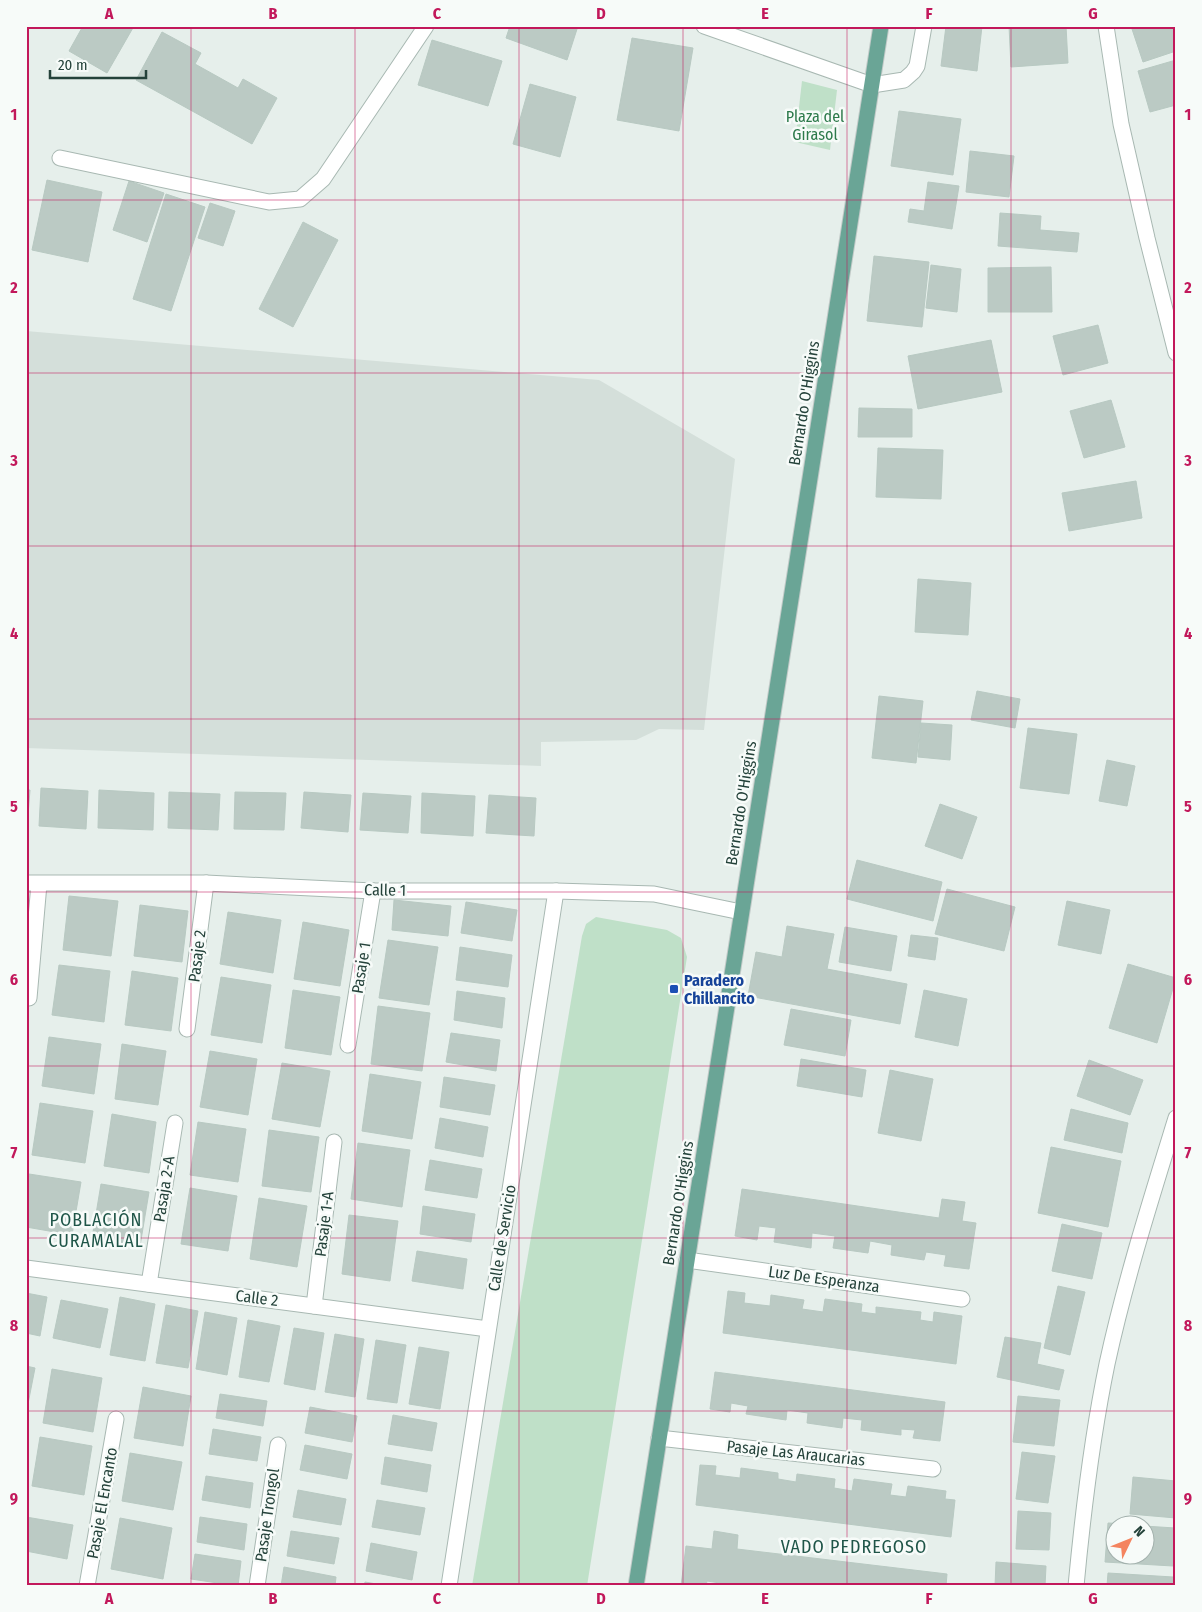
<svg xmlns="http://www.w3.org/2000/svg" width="1202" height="1612" font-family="'Fira Sans Condensed',sans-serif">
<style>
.built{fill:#d4dfda}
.green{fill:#bfe0c8}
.building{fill:#bbcac4;stroke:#b8c9c2}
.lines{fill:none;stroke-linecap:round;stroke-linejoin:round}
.minor-casing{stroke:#a8b8b2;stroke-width:17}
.tertiary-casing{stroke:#a8b8b2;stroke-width:17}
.primary-casing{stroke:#c2cac8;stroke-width:17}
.minor{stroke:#fff;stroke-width:15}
.tertiary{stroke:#fff;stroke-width:15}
.primary{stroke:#6aa596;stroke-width:15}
.grid{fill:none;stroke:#c2185b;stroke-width:1;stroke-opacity:0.55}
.transit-dot{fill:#1a4fb4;stroke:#f7fbf9;stroke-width:2}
.labels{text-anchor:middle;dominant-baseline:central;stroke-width:5;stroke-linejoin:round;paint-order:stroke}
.park-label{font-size:16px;fill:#2d7a4b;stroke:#f7fbf9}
.street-label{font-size:16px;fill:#24423a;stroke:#f7fbf9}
.transit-label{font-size:16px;font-weight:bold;fill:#164399;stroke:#f7fbf9;text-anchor:start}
.neighbourhood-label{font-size:18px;letter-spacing:1px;fill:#1f5548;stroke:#f7fbf9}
.neatline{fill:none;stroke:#c2185b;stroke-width:2}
.grid-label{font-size:16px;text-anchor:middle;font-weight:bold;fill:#c2185b}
</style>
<rect width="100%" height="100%" fill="#e6efeb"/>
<!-- built -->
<path class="built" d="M26,331L599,380L735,459L704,730L659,729L636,740L541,742V766L26,748Z"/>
<!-- green -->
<g class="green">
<path d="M802,81L837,90L830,150L795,142Z"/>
<path d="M596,917L667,930L681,938L687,957L587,1586H472L582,936L586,924Z"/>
</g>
<!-- building -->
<g class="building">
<path d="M83,26H134L107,73L69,51Z"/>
<path d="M510,26H578L567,60L506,38Z"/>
<path d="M946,26H982L977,71L941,66Z"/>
<path d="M1009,26H1066L1068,63L1011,67Z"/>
<path d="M1131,26H1176V51L1143,62Z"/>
<path d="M162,32L201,53L195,64L238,88L243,79L277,98L252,144L136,80Z"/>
<path d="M632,38L693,48L679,131L617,120Z"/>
<path d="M432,40L502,61L488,106L418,85Z"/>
<path d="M1176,60V105L1150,112L1138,71Z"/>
<path d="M530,84L576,97L560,157L513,144Z"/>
<path d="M899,111L961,119L953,175L891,166Z"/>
<path d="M970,151L1014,156L1009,197L966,192Z"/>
<path d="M47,180L102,192L88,262L32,250Z"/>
<path d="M129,181L164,193L147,242L113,230Z"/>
<path d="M928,182L959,186L952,229L908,222L910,209L924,211Z"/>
<path d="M166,194L205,207L171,311L133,299Z"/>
<path d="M210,203L235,211L223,246L198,238Z"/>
<path d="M1000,213L1041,216L1040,230L1079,233L1077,252L998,246Z"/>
<path d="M303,222L338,240L293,327L259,309Z"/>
<path d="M874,256L929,262L922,327L867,321Z"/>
<path d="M931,265L961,269L957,312L926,308Z"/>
<path d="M1051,267L1052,312H988V268Z"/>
<path d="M1098,325L1108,363L1063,375L1053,336Z"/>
<path d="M991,340L1002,392L918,409L908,356Z"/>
<path d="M1111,400L1125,447L1084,458L1070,411Z"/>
<path d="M859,408L912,409V437H858Z"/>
<path d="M878,448L943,450L941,499L876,497Z"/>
<path d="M1136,481L1142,518L1069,531L1062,493Z"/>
<path d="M918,579L971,583L968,635L915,632Z"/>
<path d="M977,691L1020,699L1015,728L971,720Z"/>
<path d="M879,696L923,701L916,763L872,758Z"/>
<path d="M921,723L952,725L950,760L918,757Z"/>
<path d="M1028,728L1077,734L1069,794L1020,788Z"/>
<path d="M1107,760L1135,766L1127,806L1099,801Z"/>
<path d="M41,788L88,791L86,829L39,826Z"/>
<path d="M26,790H30L27,828H26Z"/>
<path d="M99,790L154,793L153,830L98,828Z"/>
<path d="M169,792L220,794L218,830L168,828Z"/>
<path d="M235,792L286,793L284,830L234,829Z"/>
<path d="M304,792L351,795L348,832L301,828Z"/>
<path d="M363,793L411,796L408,833L360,830Z"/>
<path d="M422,793L475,796L473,836L421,833Z"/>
<path d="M489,795L536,798L534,836L486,833Z"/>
<path d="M940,804L977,817L962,859L925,846Z"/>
<path d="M857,860L942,882L933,921L847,899Z"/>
<path d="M947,889L1015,907L1004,951L935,934Z"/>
<path d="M69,896L118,901L111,956L63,950Z"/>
<path d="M394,900L451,906L448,936L392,930Z"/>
<path d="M1067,901L1110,910L1101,954L1058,945Z"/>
<path d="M466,902L517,910L512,941L461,933Z"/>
<path d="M140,905L188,911L182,962L134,956Z"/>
<path d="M228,912L281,920L273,973L220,964Z"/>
<path d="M303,922L349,930L340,986L294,979Z"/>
<path d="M787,926L834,934L827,969L907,984L900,1024L748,996L756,952L782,957Z"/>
<path d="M845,927L897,936L891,971L839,962Z"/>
<path d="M911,935L938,938L935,960L908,956Z"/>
<path d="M388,940L438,947L429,1005L379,998Z"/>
<path d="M460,947L512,955L508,987L456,980Z"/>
<path d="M1128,964L1176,978L1157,1043L1109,1028Z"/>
<path d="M59,965L110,971L104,1022L52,1015Z"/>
<path d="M132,971L178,978L171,1031L125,1025Z"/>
<path d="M221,977L271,985L262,1043L211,1035Z"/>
<path d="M293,990L340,997L331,1055L285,1048Z"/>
<path d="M924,990L967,999L958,1046L915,1037Z"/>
<path d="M457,991L505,998L502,1028L454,1020Z"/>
<path d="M378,1006L430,1013L422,1071L371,1064Z"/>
<path d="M791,1009L851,1020L845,1056L784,1045Z"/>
<path d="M451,1033L500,1040L496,1071L446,1062Z"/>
<path d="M49,1037L101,1044L94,1094L42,1086Z"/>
<path d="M122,1044L166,1051L158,1105L115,1099Z"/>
<path d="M210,1051L257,1059L248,1115L200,1107Z"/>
<path d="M801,1059L866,1070L862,1097L797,1086Z"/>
<path d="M1089,1060L1143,1080L1130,1115L1077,1096Z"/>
<path d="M282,1063L330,1071L320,1127L272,1119Z"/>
<path d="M890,1070L933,1079L921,1141L878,1133Z"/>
<path d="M370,1074L421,1082L412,1139L362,1131Z"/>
<path d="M444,1077L495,1085L490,1115L440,1107Z"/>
<path d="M40,1103L93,1111L85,1163L32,1155Z"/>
<path d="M1071,1109L1128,1123L1122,1153L1064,1140Z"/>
<path d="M112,1114L156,1122L149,1173L104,1166Z"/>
<path d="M440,1118L488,1127L483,1157L435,1148Z"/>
<path d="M198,1122L246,1129L238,1182L190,1175Z"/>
<path d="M269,1130L319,1137L311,1192L262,1186Z"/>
<path d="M358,1143L410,1150L402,1207L351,1199Z"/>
<path d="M1051,1147L1121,1161L1108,1227L1038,1213Z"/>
<path d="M430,1160L482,1169L477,1198L425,1190Z"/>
<path d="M29,1174L81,1182L72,1235L26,1227V1193Z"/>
<path d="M101,1184L149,1192L140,1246L92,1238Z"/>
<path d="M190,1188L237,1196L228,1251L181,1244Z"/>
<path d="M742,1189L939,1218L942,1199L965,1202L962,1221L976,1223L969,1269L944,1266L946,1255L926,1252L924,1260L891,1255L892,1245L870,1241L868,1253L833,1248L835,1236L812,1233L811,1248L774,1242L776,1228L759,1226L757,1240L735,1236Z"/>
<path d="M259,1198L307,1206L297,1267L250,1259Z"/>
<path d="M423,1206L475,1214L471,1242L420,1234Z"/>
<path d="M349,1215L398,1221L390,1281L342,1274Z"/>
<path d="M1062,1224L1102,1233L1092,1279L1052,1271Z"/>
<path d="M417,1251L467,1259L463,1289L412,1281Z"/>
<path d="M1058,1286L1085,1292L1070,1355L1044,1348Z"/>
<path d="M728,1291L745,1293L744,1303L770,1306L771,1295L804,1300L802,1309L823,1312L825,1299L862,1304L861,1312L876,1314V1307L921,1312L920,1320L933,1322L934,1312L962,1316L956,1364L723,1333Z"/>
<path d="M26,1293L47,1297L40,1336L26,1333Z"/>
<path d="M120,1297L155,1304L145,1361L110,1355Z"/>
<path d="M61,1300L108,1309L100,1348L53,1338Z"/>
<path d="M166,1305L198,1311L188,1368L156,1363Z"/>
<path d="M205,1312L237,1318L227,1375L196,1369Z"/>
<path d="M248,1320L280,1326L269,1382L239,1377Z"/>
<path d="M294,1328L324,1333L315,1390L284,1384Z"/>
<path d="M335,1334L364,1339L355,1397L325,1392Z"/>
<path d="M1005,1337L1041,1343L1037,1364L1064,1370L1059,1390L997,1377Z"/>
<path d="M376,1340L406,1345L397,1403L367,1399Z"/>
<path d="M419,1347L449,1352L440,1409L409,1404Z"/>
<path d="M26,1366L35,1368L26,1414Z"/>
<path d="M52,1369L102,1378L93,1432L43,1423Z"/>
<path d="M715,1372L945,1402L940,1441L913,1438L915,1430L901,1429V1435L861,1430L862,1420L843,1418L842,1428L807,1423L808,1413L787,1410L786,1420L746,1414L748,1406L731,1403L730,1412L710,1409Z"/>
<path d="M143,1387L191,1396L183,1446L134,1438Z"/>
<path d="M220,1394L267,1401L263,1426L216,1418Z"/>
<path d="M1018,1396L1060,1400L1054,1446L1013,1442Z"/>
<path d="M310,1407L357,1416L352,1442L305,1433Z"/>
<path d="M393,1415L437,1423L432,1451L388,1444Z"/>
<path d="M213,1429L261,1437L257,1461L209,1454Z"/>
<path d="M40,1437L92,1446L84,1495L32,1486Z"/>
<path d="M305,1445L352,1454L347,1479L300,1470Z"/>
<path d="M1022,1452L1055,1456L1048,1503L1016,1499Z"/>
<path d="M130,1453L182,1462L173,1510L122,1501Z"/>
<path d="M385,1457L431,1465L427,1492L381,1484Z"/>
<path d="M700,1465L716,1466L715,1475L740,1478L741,1468L778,1473V1479L796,1482L797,1474L835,1479L834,1488L852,1491L854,1479L892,1484L890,1495L906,1497L908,1486L946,1491L945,1499L955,1500L951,1537L696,1505Z"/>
<path d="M206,1476L253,1483L250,1508L202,1500Z"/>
<path d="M1133,1477L1176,1481V1518L1130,1514Z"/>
<path d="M298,1490L346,1499L341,1525L293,1517Z"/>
<path d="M377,1500L425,1508L420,1535L372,1527Z"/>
<path d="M1018,1511L1051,1513L1049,1550L1016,1549Z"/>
<path d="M26,1517L73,1525L67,1559L26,1551Z"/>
<path d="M200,1517L247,1524L244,1550L197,1542Z"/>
<path d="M120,1518L172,1528L163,1579L111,1569Z"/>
<path d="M1108,1523L1129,1524H1114V1554H1144V1526L1175,1528L1173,1566L1105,1562Z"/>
<path d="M291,1531L339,1538L334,1564L287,1556Z"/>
<path d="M714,1531L738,1535L737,1549L947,1574L946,1586H719L720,1583L707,1581L706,1586H681L686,1546L712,1549Z"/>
<path d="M371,1543L417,1552L412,1580L366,1571Z"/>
<path d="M195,1554L241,1561L238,1586L191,1579Z"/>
<path d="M996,1562L1046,1566L1045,1586H995Z"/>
<path d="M284,1567L336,1577L335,1586H281Z"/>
<path d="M1108,1573L1173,1577L1172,1586H1107Z"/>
<path d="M365,1582L388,1586H364Z"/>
</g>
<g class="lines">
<!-- minor casing -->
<g class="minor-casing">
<g id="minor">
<path d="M704,26L872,85L904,80L913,72L917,66L924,26"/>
<path d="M1106,26L1121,124L1147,238L1176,353"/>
<path d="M60,158L269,202L300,199L323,179L426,26"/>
<path d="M29,998L39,884"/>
<path d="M187,1029L206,883"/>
<path d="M348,1045L373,891"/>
<path d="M687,1260L962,1299"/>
<path d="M26,1268L488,1329"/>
<path d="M149,1284L175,1123"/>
<path d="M314,1306L334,1142"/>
<path d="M659,1438L933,1469"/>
<path d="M87,1586L116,1419"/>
<path d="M257,1586L278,1445"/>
<path d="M449,1586L556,891"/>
<path d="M1076,1586C1083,1511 1092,1437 1107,1364C1125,1281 1151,1199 1176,1118"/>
</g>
</g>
<!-- tertiary casing -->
<g class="tertiary-casing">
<path id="tertiary" d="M26,883H206L373,891H556L654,894L741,912"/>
</g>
<!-- primary casing -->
<g class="primary-casing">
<path id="primary" d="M636,1586L881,26"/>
</g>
<!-- minor -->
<use href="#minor" class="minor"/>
<!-- tertiary -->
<use href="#tertiary" class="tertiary"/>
<!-- primary -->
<use href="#primary" class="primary"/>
</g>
<!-- grid -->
<path class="grid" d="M191,26V1586M355,26V1586M519,26V1586M683,26V1586M847,26V1586M1011,26V1586M26,200H1176M26,373H1176M26,546H1176M26,719H1176M26,892H1176M26,1066H1176M26,1238H1176M26,1411H1176"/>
<!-- markers -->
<rect class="transit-dot" x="669" y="984" width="10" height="10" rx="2.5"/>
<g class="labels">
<!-- park labels -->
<g class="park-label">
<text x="815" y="116">Plaza del<tspan x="815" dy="18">Girasol</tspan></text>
</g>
<!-- street labels -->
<g class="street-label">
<text transform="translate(804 403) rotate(-81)">Bernardo O'Higgins</text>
<text transform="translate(741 803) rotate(-81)">Bernardo O'Higgins</text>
<text transform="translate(385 890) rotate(1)">Calle 1</text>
<text transform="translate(197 956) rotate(-83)">Pasaje 2</text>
<text transform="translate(361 968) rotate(-81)">Pasaje 1</text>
<text transform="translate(164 1189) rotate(-81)">Pasaja 2-A</text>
<text transform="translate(678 1203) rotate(-81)">Bernardo O'Higgins</text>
<text transform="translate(324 1224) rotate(-83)">Pasaje 1-A</text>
<text transform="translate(502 1238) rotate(-81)">Calle de Servicio</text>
<text transform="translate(824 1279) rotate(8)">Luz De Esperanza</text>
<text transform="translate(257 1298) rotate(7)">Calle 2</text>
<text transform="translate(796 1453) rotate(6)">Pasaje Las Araucarias</text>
<text transform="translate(102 1503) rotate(-80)">Pasaje El Encanto</text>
<text transform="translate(267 1515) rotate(-82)">Pasaje Trongol</text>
</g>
<!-- transit labels -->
<g class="transit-label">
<text x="684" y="980">Paradero<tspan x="684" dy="18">Chillancito</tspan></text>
</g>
<!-- neighbourhood labels -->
<g class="neighbourhood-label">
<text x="96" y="1220">POBLACIÓN<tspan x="96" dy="21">CURAMALAL</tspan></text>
<text x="854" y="1547">VADO PEDREGOSO</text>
</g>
</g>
<!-- border -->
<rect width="1202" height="1612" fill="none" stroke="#f7fbf9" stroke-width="55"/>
<!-- north arrow -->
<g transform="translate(1130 1540) rotate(47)"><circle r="24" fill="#f7fbf9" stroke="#a3b1ad"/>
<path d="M0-4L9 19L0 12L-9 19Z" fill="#f4845f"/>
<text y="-8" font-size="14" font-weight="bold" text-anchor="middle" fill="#24423a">N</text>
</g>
<!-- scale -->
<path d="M50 70v8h96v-8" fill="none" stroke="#24423a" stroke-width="2.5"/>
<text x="58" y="70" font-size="15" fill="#24423a" stroke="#f7fbf9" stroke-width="4" paint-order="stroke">20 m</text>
<rect x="28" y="28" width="1146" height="1556" class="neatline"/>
<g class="grid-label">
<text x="109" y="19">A</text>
<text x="273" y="19">B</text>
<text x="437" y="19">C</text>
<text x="601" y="19">D</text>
<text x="765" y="19">E</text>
<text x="929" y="19">F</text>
<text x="1093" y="19">G</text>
<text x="14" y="120">1</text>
<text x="1188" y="120">1</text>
<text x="14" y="293">2</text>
<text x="1188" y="293">2</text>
<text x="14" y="466">3</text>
<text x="1188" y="466">3</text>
<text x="14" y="639">4</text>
<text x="1188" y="639">4</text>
<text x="14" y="812">5</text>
<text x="1188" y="812">5</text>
<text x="14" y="985">6</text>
<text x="1188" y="985">6</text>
<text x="14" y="1158">7</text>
<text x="1188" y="1158">7</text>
<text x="14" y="1331">8</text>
<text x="1188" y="1331">8</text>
<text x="14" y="1504">9</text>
<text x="1188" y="1504">9</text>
<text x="109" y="1604">A</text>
<text x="273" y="1604">B</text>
<text x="437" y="1604">C</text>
<text x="601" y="1604">D</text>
<text x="765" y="1604">E</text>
<text x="929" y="1604">F</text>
<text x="1093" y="1604">G</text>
</g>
</svg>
